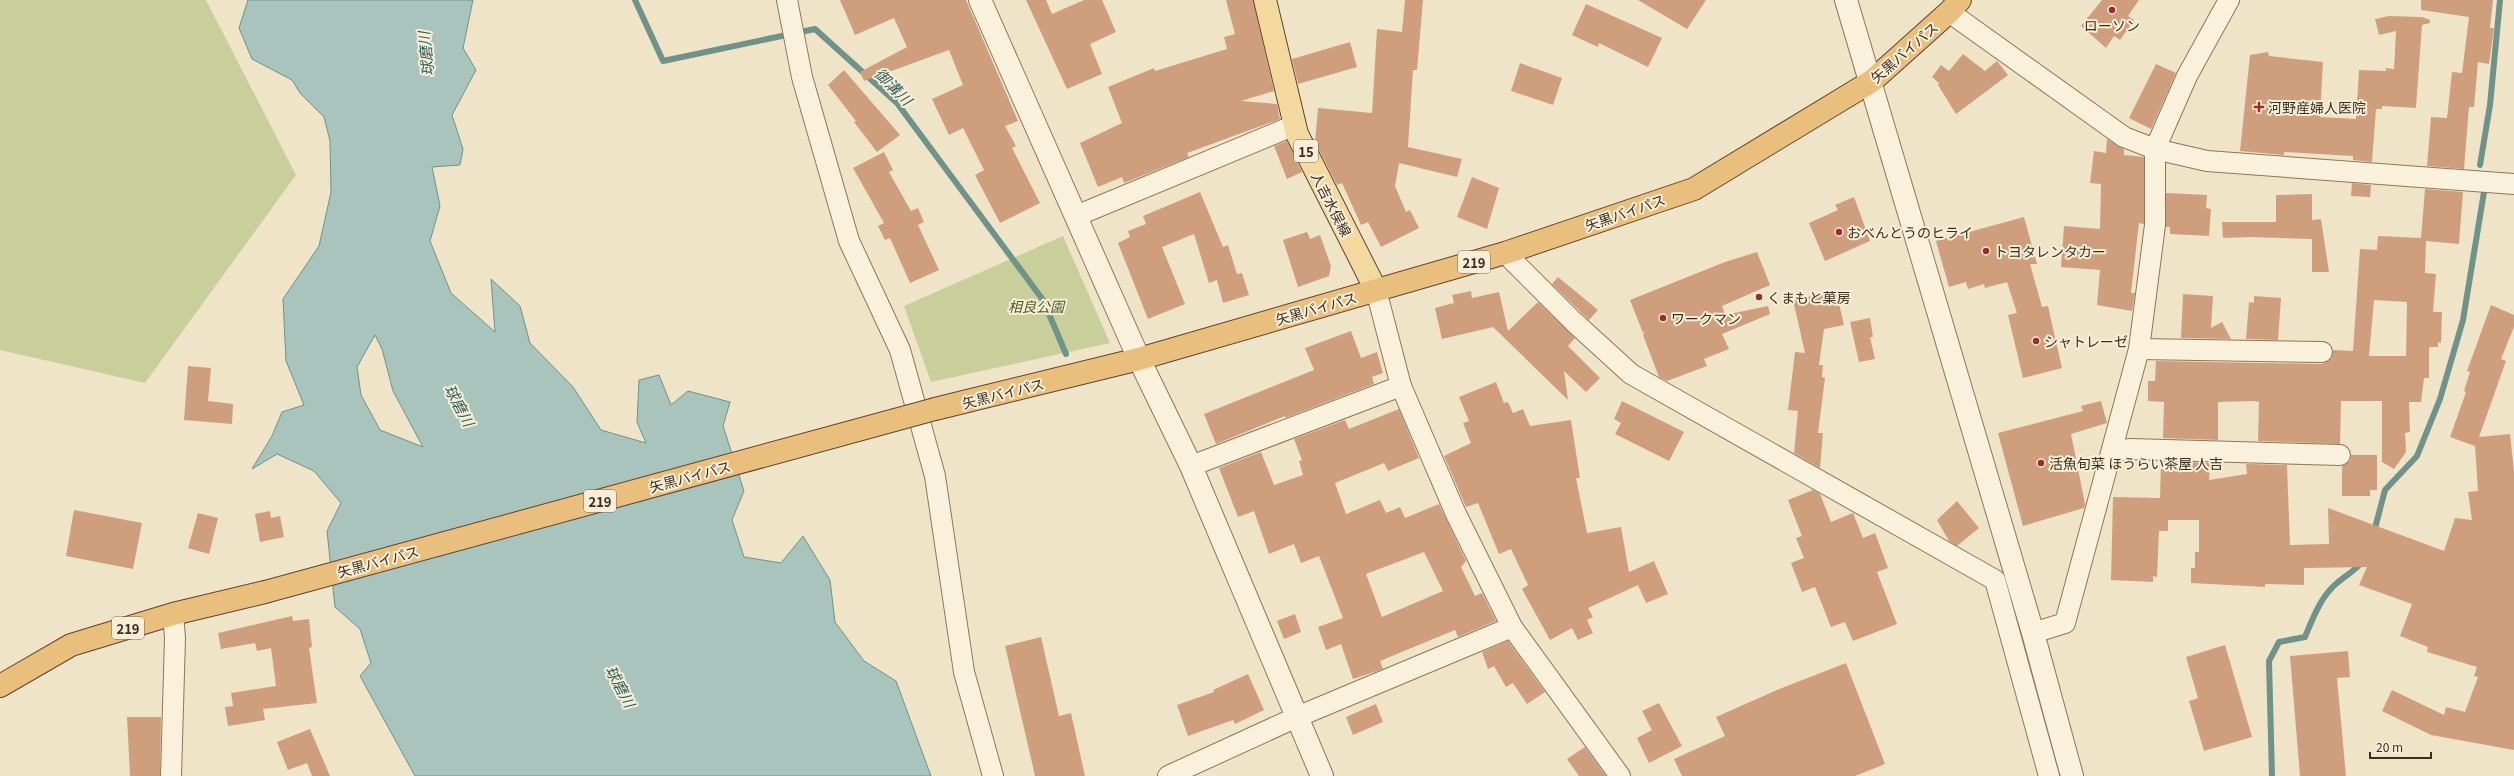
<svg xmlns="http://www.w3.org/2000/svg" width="2514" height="776" font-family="Georgia,'Noto Sans JP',serif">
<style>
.green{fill:#c9cf9b}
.water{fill:#a9c4bc;stroke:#6f938a;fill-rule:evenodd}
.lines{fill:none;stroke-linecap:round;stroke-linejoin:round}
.stream{stroke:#6f938a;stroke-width:6}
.building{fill:#cf9f7d;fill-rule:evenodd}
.minor-casing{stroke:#8d765c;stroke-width:22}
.tertiary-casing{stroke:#8d765c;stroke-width:24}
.primary-casing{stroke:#5b4430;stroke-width:24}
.trunk-casing{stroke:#5b4430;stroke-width:24}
.minor{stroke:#faf1dc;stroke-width:20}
.tertiary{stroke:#faf1dc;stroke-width:22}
.primary{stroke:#f3d9a0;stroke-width:22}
.trunk{stroke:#eabe7c;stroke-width:22}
.trunk-bridge-casing{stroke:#5b4430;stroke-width:24;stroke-linecap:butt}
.trunk-bridge{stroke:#eabe7c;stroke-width:22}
.poi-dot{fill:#9e2a2b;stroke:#f7eed8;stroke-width:1.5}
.labels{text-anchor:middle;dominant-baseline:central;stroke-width:4;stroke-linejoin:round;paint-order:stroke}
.shield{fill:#f7eed8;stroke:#756857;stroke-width:1}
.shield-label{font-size:13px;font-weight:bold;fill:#3d2e20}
.poi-label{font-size:14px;fill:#3d2e20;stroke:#f7eed8;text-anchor:start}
.street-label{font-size:14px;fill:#3d2e20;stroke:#f7eed8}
.park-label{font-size:14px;font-style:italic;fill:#4d5a26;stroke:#f7eed8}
.water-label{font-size:15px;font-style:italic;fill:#2f5d5a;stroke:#f7eed8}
</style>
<rect width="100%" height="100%" fill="#f0e4c8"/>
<!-- green -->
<g class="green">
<path d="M0,0H206L296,175L145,383L0,350Z"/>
<path d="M1063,236L1110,343L931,382L904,306Z"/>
</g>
<!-- water -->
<path class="water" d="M248,0H473L463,48L476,70L452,115L463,149L460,165L432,167L440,206L430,241L451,293L495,332L491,279L520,306L530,343L573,387L601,430L646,443L637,422L639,380L659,375L671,405L688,391L730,402L723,426L744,491L732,520L744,557L781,563L803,536L830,580L835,622L864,661L896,681L931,776H415L360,676L371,663L360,629L335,607L327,531L341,503L314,471L277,454L252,469L272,436L282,412L304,405L286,361L283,299L319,246L331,192L330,141L324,117L300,93L292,80L252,59L239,28ZM375,335L382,349L393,391L423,447L380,430L361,395L357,367Z"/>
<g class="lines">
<!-- stream -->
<g class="stream">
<path d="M635,0L663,61L815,29L897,103L1043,300L1066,354"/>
<path d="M2480,165L2490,105L2500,0"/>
<path d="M2374,532L2385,490L2417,456L2440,399L2463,320L2484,192"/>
<path d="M2272,776L2269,661L2279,642L2305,637C2313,618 2321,596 2337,583C2346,575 2355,571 2363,561"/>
</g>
</g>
<!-- building -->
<g class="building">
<path d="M840,0H966L1018,121L1005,126L1016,146L1012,148L1040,203L1000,223L975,175L984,170L963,128L949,135L932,99L963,85L949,50L864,81L860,72L907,47L894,18L855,35Z"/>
<path d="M1026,0H1046L1052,14L1084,0H1102L1116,32L1090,44L1102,74L1067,89Z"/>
<path d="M1226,0H1253L1274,91L1241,101L1277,104L1280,119L1187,153L1189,157L1124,183L1122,177L1098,187L1080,143L1122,123L1108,87L1154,68L1155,71L1227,49L1224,37L1235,34Z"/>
<path d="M1405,0H1423L1417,70H1413L1408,147L1462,159L1457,177L1399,163L1395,186L1406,212L1410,210L1419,228L1381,247L1368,222L1361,225L1342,183L1337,185L1315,142L1318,108L1372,113L1377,29L1402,32Z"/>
<path d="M1638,0H1706L1687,29Z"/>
<path d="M2102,0H2139L2128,16L2134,20L2120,40L2114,36L2106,48L2081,26Z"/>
<path d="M2421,0H2493L2490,28H2494L2489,64L2478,62L2474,107H2469L2464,169L2427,166L2431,117L2447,118L2452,72L2462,73L2469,17L2421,10Z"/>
<path d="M1586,4L1662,38L1648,67L1599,43L1598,47L1572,35Z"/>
<path d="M2389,16L2422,17L2430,20V23L2422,25L2416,108L2382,106V109H2376L2372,162L2353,160V156L2284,152V155L2240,151L2250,55L2268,52L2269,56L2323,62L2320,117L2356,119L2359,70L2386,71V68L2394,69L2396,31L2379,35L2375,19Z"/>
<path d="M1350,42L1357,67L1298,84L1292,59Z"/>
<path d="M1963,54L1985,71L1997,61L2008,75L1956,114L1938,85L1939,83L1932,77L1941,65L1949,71Z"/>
<path d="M1520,63L1562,78L1553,105L1511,91Z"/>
<path d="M2156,64L2176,73L2151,129L2129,118Z"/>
<path d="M844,70L900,135L877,152L854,122L856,121L828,85Z"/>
<path d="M2107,139L2124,149V155L2144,157V224L2139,223L2131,293H2135L2132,311L2097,305L2100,270L2061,267L2064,226L2100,229L2101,184L2090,183L2094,151L2106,153Z"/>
<path d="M1287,141L1302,172L1287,179L1274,146Z"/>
<path d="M884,152L893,170L889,172L911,211L918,208L924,222L918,225L939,270L910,283L890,238L885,240L878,226L884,223L853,168Z"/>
<path d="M1472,177L1499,188L1487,229L1457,217Z"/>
<path d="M2352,183L2371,185L2370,197L2351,196Z"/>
<path d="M2425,189L2463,192L2459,244L2426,241L2425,273L2436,274L2433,312H2442L2441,343L2438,342V347H2429V378H2424L2421,402H2409L2410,432L2405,433L2406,452L2394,469L2382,462V401H2341L2340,444L2258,441L2259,402L2255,401L2218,402V440L2163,438L2164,402L2148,401V381H2155L2156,361L2322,364L2332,358L2333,350L2353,351L2360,249L2377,250L2378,236L2421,238ZM2374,300L2407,302L2406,356H2369Z"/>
<path d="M1200,192L1223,247L1228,245L1237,274L1242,273L1249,295L1223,303L1217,280L1209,283L1194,234L1162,247L1185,304L1148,319L1118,243L1130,237L1128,231L1146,224L1143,216Z"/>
<path d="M2166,193L2207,195L2206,208L2211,209L2209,236L2170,234V227H2166Z"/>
<path d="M2312,194V220L2321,219L2329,272H2312V239L2251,237L2223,238L2222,222H2276V195Z"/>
<path d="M1854,197L1870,241L1825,261L1809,223L1838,210L1835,205Z"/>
<path d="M2024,217L2037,264H2030L2042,307L2048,306L2062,368L2023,378L2008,315L2017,313L2007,282L1985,288L1984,284L1968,289L1966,282L1949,287L1936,241Z"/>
<path d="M1307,232L1310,239L1320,235L1331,266L1329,276L1298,287L1283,240Z"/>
<path d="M1757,252L1770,285L1722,306L1725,315L1768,306L1770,314L1722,334L1729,349L1704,359L1707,366L1667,381L1659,377L1643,335L1646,330L1643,333L1630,300L1725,262Z"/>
<path d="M1558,277L1598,310L1589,320L1552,284Z"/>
<path d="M1471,291L1472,298L1499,292L1508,331L1538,302L1575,338L1568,346L1600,378L1586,392L1564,371L1568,400L1493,327L1442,339L1435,308L1454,303L1452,295Z"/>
<path d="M1836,291L1844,325L1824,329L1819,365H1823L1822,377L1825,378L1818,433H1823L1820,468L1794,453L1798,411L1788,410L1795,352L1805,353L1793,300Z"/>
<path d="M2183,294L2213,296L2211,328L2222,322L2231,339L2181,338Z"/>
<path d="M2254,296L2281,298L2278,340L2246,339L2249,302L2254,303Z"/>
<path d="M2491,305L2514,315V327L2501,359L2506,361L2479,437L2510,434L2514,472V750L2431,735L2382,711L2392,690L2444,715L2446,707L2465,712L2478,677L2474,676L2477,667L2427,652L2428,647L2400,636L2412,604L2359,585L2367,567L2304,568V585L2265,584V587L2191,583V568H2195V552H2199V520H2168V531H2159L2157,577L2153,576V582L2111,580L2113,497L2160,498L2161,461L2210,463L2209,480L2247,474L2246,464L2287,465L2290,545L2329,544L2328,508L2444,551L2455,518L2472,520L2468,492L2478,491L2475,446L2450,437L2466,392L2464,391L2470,372L2467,371Z"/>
<path d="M1870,318L1873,337H1870L1875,359L1859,362L1850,322Z"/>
<path d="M1351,331L1361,358L1377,352L1383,373L1372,377L1374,384L1285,418V416L1216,444L1204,414L1314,370L1305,348Z"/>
<path d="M188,366L211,368L208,401L233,404L232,424L184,420Z"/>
<path d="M1496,382L1504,403L1508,402L1513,413L1523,409L1530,426L1571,420L1580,478H1576L1587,533L1621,527L1629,572L1654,561L1668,594L1646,603L1638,585L1588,608L1593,617L1587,620L1593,633L1578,640L1572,628L1550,640L1522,589L1528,585L1511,549L1499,554L1478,503L1466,507L1444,456L1471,443L1463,423L1469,421L1459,397Z"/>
<path d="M1622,401L1684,432L1669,461L1615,434L1621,423L1614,419Z"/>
<path d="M2101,401L2107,423L2071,434L2085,504L2084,508L2023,526L1998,433L2083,411L2081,406Z"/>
<path d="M1399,409L1419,458L1388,471L1384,463L1335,483L1346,514L1380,500L1386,513L1400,507L1405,518L1439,504L1466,561L1461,567L1475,596L1482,593L1496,621L1458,637L1455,630L1380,661L1383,669L1353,679L1341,644L1326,650L1318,627L1343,618L1319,556L1301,563L1294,544L1269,554L1254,511L1238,517L1219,468L1261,452L1274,485L1303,475L1299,461L1302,460L1294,439L1345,420L1349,429ZM1424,552L1443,591L1382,617L1366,574Z"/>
<path d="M2351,455H2377V490H2370V496H2342V466L2350,461Z"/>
<path d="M1813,490L1820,494L1831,522L1853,513L1863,538L1875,533L1888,568L1877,572L1897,624L1853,641L1845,622L1831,627L1815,587L1802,592L1791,563L1804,558L1796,538L1802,536L1788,500Z"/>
<path d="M1957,501L1979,528L1957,546L1949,541L1937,520Z"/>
<path d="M74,510L142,523L133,569L66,556Z"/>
<path d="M270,511L271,518L280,516L284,537L260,542L255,514Z"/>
<path d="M198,513L218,518L209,554L188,548Z"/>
<path d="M1295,614L1301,632L1284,639L1277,621Z"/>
<path d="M292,616L293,621L309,619L312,647L309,648L317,703L263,709L265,720L228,726L225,707L233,706L231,693L276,686L271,648L257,651L255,643L221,649L218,633Z"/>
<path d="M1041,637L1059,716L1071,713L1085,776H1035L1005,646Z"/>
<path d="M1508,641L1545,692L1527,704L1513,683L1506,687L1494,666L1488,669L1482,652Z"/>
<path d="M2225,645L2252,737L2204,751L2189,701L2198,698L2186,657Z"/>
<path d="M2348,651L2350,677L2337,678L2346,776H2300L2290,656Z"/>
<path d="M1846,663L1885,764L1855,776H1682L1674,759L1725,736L1716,717L1777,690Z"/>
<path d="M1248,674L1264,710L1235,724L1233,720L1188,736L1177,705L1214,692L1213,690Z"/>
<path d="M1659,703L1682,746L1649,763L1637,738L1652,730L1642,711Z"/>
<path d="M1376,704L1383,722L1353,735L1346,717Z"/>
<path d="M127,717H161L160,776H130Z"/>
<path d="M310,729L330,776H312L307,763L288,770L277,742Z"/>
<path d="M1585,747L1606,776H1579L1567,759Z"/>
</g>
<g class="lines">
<!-- minor casing -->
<g class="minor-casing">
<g id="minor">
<path d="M787,0L802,77L849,241L900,350L935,476L964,672L993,776"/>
<path d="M1949,12L2124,137L2155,149L2207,161L2514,184"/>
<path d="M1076,216L1295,125"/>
<path d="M1505,253L1574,322L1631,374L1995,580L2049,776"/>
<path d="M1376,290L1401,386L1456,514L1512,627L1620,776"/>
<path d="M2139,349L2322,352"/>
<path d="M2112,451L2131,449L2340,455"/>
<path d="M1191,466L1401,386"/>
<path d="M2033,633L2065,623L2139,349L2155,225V149L2187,76L2229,0"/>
<path d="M171,776L175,638L173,614"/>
<path d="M1168,776L1297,717L1512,627"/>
</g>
</g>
<!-- tertiary casing -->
<g class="tertiary-casing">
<g id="tertiary">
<path d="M980,0L1139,359L1191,466L1322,776"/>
<path d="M1846,0L2033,633L2072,776"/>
</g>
</g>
<!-- primary casing -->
<g class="primary-casing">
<path id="primary" d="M1265,0L1297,134L1376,290"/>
</g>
<!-- trunk casing -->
<g class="trunk-casing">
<g id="trunk">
<path d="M935,409L1139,359L1505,253L1694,189L1872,81L1949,12L1960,0"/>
<path d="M0,686L71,645L173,614L265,592"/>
</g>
</g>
<!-- minor -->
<use href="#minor" class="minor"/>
<!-- tertiary -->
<use href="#tertiary" class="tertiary"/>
<!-- primary -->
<use href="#primary" class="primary"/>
<!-- trunk -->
<use href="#trunk" class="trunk"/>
<!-- trunk-bridge casing -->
<g class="trunk-bridge-casing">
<path id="trunk-bridge" d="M265,592L935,409"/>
</g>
<!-- trunk-bridge -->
<use href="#trunk-bridge" class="trunk-bridge"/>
</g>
<!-- markers -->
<g class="poi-dot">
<circle cx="2112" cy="10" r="4"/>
<path d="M2257 101h4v4h4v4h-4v4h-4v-4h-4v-4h4z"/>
<circle cx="1839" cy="232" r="4"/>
<circle cx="1986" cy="251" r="4"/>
<circle cx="1759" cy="297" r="4"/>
<circle cx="1663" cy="318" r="4"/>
<circle cx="2036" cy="341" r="4"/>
<circle cx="2041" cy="463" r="4"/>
</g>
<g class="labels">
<!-- shield labels -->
<g class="shield">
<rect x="1294" y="140" width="24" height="22" rx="3"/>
<rect x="1458" y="251" width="32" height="22" rx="3"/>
<rect x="584" y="490" width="32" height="22" rx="3"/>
<rect x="112" y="617" width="32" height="22" rx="3"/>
</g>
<g class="shield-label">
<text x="1306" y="151">15</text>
<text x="1474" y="262">219</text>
<text x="600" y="501">219</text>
<text x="128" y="628">219</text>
</g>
<!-- poi labels -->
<g class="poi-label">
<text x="2112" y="25" text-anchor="middle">ローソン</text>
<text x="2268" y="107">河野産婦人医院</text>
<text x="1847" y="232">おべんとうのヒライ</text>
<text x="1994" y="251">トヨタレンタカー</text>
<text x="1767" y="297">くまもと菓房</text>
<text x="1671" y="318">ワークマン</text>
<text x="2044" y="341">シャトレーゼ</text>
<text x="2049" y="463">活魚旬菜 ほうらい茶屋 人吉</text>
</g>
<!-- street labels -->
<g class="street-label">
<text transform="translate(1904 52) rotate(-41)">矢黒バイパス</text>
<text transform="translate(1332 204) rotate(63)">人吉水俣線</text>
<text transform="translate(1625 212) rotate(-19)">矢黒バイパス</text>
<text transform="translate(1316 308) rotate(-16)">矢黒バイパス</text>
<text transform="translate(1003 393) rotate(-14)">矢黒バイパス</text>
<text transform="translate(690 476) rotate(-15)">矢黒バイパス</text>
<text transform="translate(378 561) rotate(-15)">矢黒バイパス</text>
</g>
<!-- park labels -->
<g class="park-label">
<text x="1036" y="306">相良公園</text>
</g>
<!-- water labels -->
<g class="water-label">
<text transform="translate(425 54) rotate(-95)">球磨川</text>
<text transform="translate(894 86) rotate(45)">御溝川</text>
<text transform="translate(460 405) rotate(62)">球磨川</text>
<text transform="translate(621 686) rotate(62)">球磨川</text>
</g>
</g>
<!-- scale -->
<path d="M2370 752v6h61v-6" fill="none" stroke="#3d2e20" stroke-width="2"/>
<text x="2376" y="752" font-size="12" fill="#3d2e20" stroke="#f7eed8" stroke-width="3" paint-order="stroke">20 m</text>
</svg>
